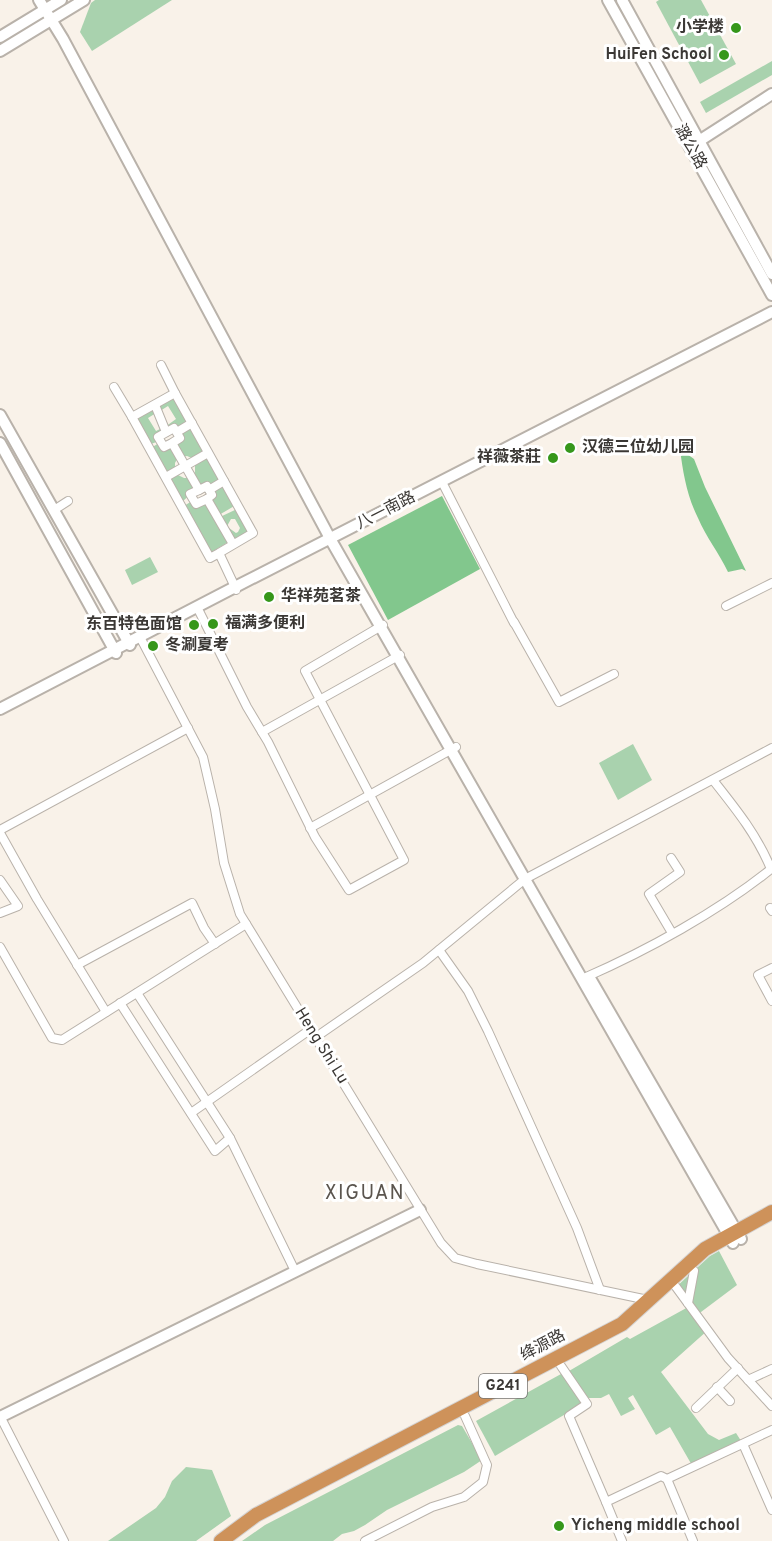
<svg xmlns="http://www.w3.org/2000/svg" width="772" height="1541" font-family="Overpass,'Noto Sans SC',sans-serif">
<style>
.green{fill:#a9d2ae}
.forest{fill:#82c78d}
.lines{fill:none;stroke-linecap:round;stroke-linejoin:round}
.street-casing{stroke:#b9b2aa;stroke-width:10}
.secondary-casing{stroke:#b9b2aa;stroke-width:14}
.highway-casing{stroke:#d4d3d3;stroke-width:16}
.street{stroke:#fff;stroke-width:8}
.secondary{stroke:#fff;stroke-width:10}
.highway{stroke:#ce925a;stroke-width:14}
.poi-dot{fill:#36971b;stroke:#fff;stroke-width:2}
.labels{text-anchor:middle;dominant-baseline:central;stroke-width:6;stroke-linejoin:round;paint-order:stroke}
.shield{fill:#fff;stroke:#767472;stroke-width:1.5}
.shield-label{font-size:15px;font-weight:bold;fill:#3b3835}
.poi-label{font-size:16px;font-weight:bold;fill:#3b3835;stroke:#fff;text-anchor:start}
.street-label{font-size:16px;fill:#3b3835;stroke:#fff}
.quarter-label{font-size:20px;letter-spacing:1.5px;fill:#5b554e;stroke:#fff}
</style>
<rect width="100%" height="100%" fill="#f9f2e9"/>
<!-- green -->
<g class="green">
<path d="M95,0H172L92,51L80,32L91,3Z"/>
<path d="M659,0H701L736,64L700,84L656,2Z"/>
<path d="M772,61V75L706,113L700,102Z"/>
<path d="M175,397L190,423L177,431H167L165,427L176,419L168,406L160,411L158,406Z"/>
<path d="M154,408L156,413L148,418L156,431L162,428L164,432L159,441L151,444L136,419Z"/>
<path d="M192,426L206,452L194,459L187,456L181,457L174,444L179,433Z"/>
<path d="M159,443L171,444L178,457L175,463V468L166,474L151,448Z"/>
<path d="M208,455L222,480L210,487L200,488L192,476L195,472V463Z"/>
<path d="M176,474L184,478H189L196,489L182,502L169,477Z"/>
<path d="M224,484L236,505L219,515L210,499L211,490Z"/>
<path d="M192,501H206L230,541L210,553L184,506Z"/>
<path d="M237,509L250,530L233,541L227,530L229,528L236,533L238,532L240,528L235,519H231L226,528L220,517Z"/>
<path d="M150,557L158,572L132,585L125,570Z"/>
<path d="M633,744L652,780L618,800L599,763Z"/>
<path d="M719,1251L737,1285L697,1315L708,1330L661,1372L708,1434L719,1440L736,1433L743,1444L693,1467L670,1427L656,1435L633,1395L628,1398L635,1409L621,1416L609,1394L601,1398H587L569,1371L627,1337L630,1339L690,1306L676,1287L710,1256Z"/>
<path d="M561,1374L569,1381L584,1403L495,1456L476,1421Z"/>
<path d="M458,1425L462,1426L482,1460L464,1472L387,1510L365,1525L354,1531L342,1534L333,1541H242L265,1525Z"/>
<path d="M186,1467L212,1470L231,1516L196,1541H108L156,1508L165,1497L172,1481Z"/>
</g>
<!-- forest -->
<g class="forest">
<path d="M680,449L694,459L705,487L746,571L742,569L728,572C719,553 706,537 698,518C687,496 683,473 680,449Z"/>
<path d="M442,496L480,569L388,620L348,545Z"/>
</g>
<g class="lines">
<!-- street casing -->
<g class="street-casing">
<g id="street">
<path d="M161,365L175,393"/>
<path d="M114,387L132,417"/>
<path d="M155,405L166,432"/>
<path d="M177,432L192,423"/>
<path d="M172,443L164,447L158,437L174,428L180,438L172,443L199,490L207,486L212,495L207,499L233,544"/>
<path d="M166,477L208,453"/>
<path d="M442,482L514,623"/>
<path d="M199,490L190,494L196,504L207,499"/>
<path d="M209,490L224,481"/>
<path d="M54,510L68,501"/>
<path d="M221,552L210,558L132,417L175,393L253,533L219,553L235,587L236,590"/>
<path d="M726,606L772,583"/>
<path d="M197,607L247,707L268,742L315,837L349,890L404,860L305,671L383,625"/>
<path d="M514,622L559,702L614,674"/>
<path d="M140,637L203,757L215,809L224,863L240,914L441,1243L455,1258L477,1264L648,1300"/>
<path d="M262,732L400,655"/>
<path d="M310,828L456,747"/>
<path d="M0,830L188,728"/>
<path d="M0,833L37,899L106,1012"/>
<path d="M671,858L680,872L649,894L672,933"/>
<path d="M0,880L18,906L0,913"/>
<path d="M770,908L772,911"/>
<path d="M0,947L52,1038L62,1040L246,924"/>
<path d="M439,950L468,991L488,1031L577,1228L600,1290"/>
<path d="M77,965L192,903L204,928L215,944"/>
<path d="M772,968L758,975L772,1001"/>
<path d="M584,978C646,951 719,911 771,869C757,835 736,809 713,780"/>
<path d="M137,993L230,1138"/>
<path d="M120,1003L215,1151L230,1138L295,1271"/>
<path d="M316,1037L423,963L525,879L772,748"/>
<path d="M191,1113L311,1029"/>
<path d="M676,1287L728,1358L772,1406"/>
<path d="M688,1303L694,1271"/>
<path d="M561,1366L587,1404L569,1416L606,1502L661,1476L667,1479L693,1541"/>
<path d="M748,1380L772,1369"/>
<path d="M717,1387L730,1401"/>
<path d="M696,1408L738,1368"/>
<path d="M0,1416L64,1541"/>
<path d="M743,1444L772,1510"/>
<path d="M667,1479L772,1430"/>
<path d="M606,1502L622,1541"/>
<path d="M365,1541L432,1507L464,1497L483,1482L487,1465L465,1416"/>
</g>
</g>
<!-- secondary casing -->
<g class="secondary-casing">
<g id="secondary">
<path d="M39,0L63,39L332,542L733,1243"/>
<path d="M608,0L772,295"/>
<path d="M622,0L772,274"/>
<path d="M0,37L61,0"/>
<path d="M0,51L84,0"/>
<path d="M699,141L772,94"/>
<path d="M0,415L130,645"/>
<path d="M0,443L116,653"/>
<path d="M0,709L235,587L772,312"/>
<path d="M591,980L741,1239"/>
<path d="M0,1417L420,1210"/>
</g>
</g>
<!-- highway casing -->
<g class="highway-casing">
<path id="highway" d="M221,1541L256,1515L622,1324L705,1249L772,1212"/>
</g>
<!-- street -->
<use href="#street" class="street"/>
<!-- secondary -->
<use href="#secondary" class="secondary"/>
<!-- highway -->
<use href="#highway" class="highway"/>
</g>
<!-- markers -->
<g class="poi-dot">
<circle cx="736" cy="28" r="6"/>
<circle cx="724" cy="55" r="6"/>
<circle cx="570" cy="448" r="6"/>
<circle cx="553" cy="458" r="6"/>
<circle cx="269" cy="597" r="6"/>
<circle cx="213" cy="624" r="6"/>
<circle cx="194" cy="625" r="6"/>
<circle cx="153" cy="646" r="6"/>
<circle cx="559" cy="1526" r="6"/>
</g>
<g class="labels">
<!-- shield labels -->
<rect class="shield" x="479" y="1374" width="48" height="24" rx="4.5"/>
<g class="shield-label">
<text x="503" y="1386">G241</text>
</g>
<!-- poi labels -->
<g class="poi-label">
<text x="724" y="28" text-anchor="end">小学楼</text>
<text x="712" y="55" text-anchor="end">HuiFen School</text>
<text x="582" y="448">汉德三位幼儿园</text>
<text x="541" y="458" text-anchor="end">祥薇茶莊</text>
<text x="281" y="597">华祥苑茗茶</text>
<text x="225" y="624">福满多便利</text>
<text x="182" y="625" text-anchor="end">东百特色面馆</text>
<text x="165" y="646">冬涮夏考</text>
<text x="571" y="1526">Yicheng middle school</text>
</g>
<!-- street labels -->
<g class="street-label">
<text transform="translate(690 147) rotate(61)">潞公路</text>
<text transform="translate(386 511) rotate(-27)">八一南路</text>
<text transform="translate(321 1046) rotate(58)">Heng Shi Lu</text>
<text transform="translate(543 1346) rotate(-28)">绛源路</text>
</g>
<!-- quarter labels -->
<g class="quarter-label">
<text x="365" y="1194">XIGUAN</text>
</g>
</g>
</svg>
